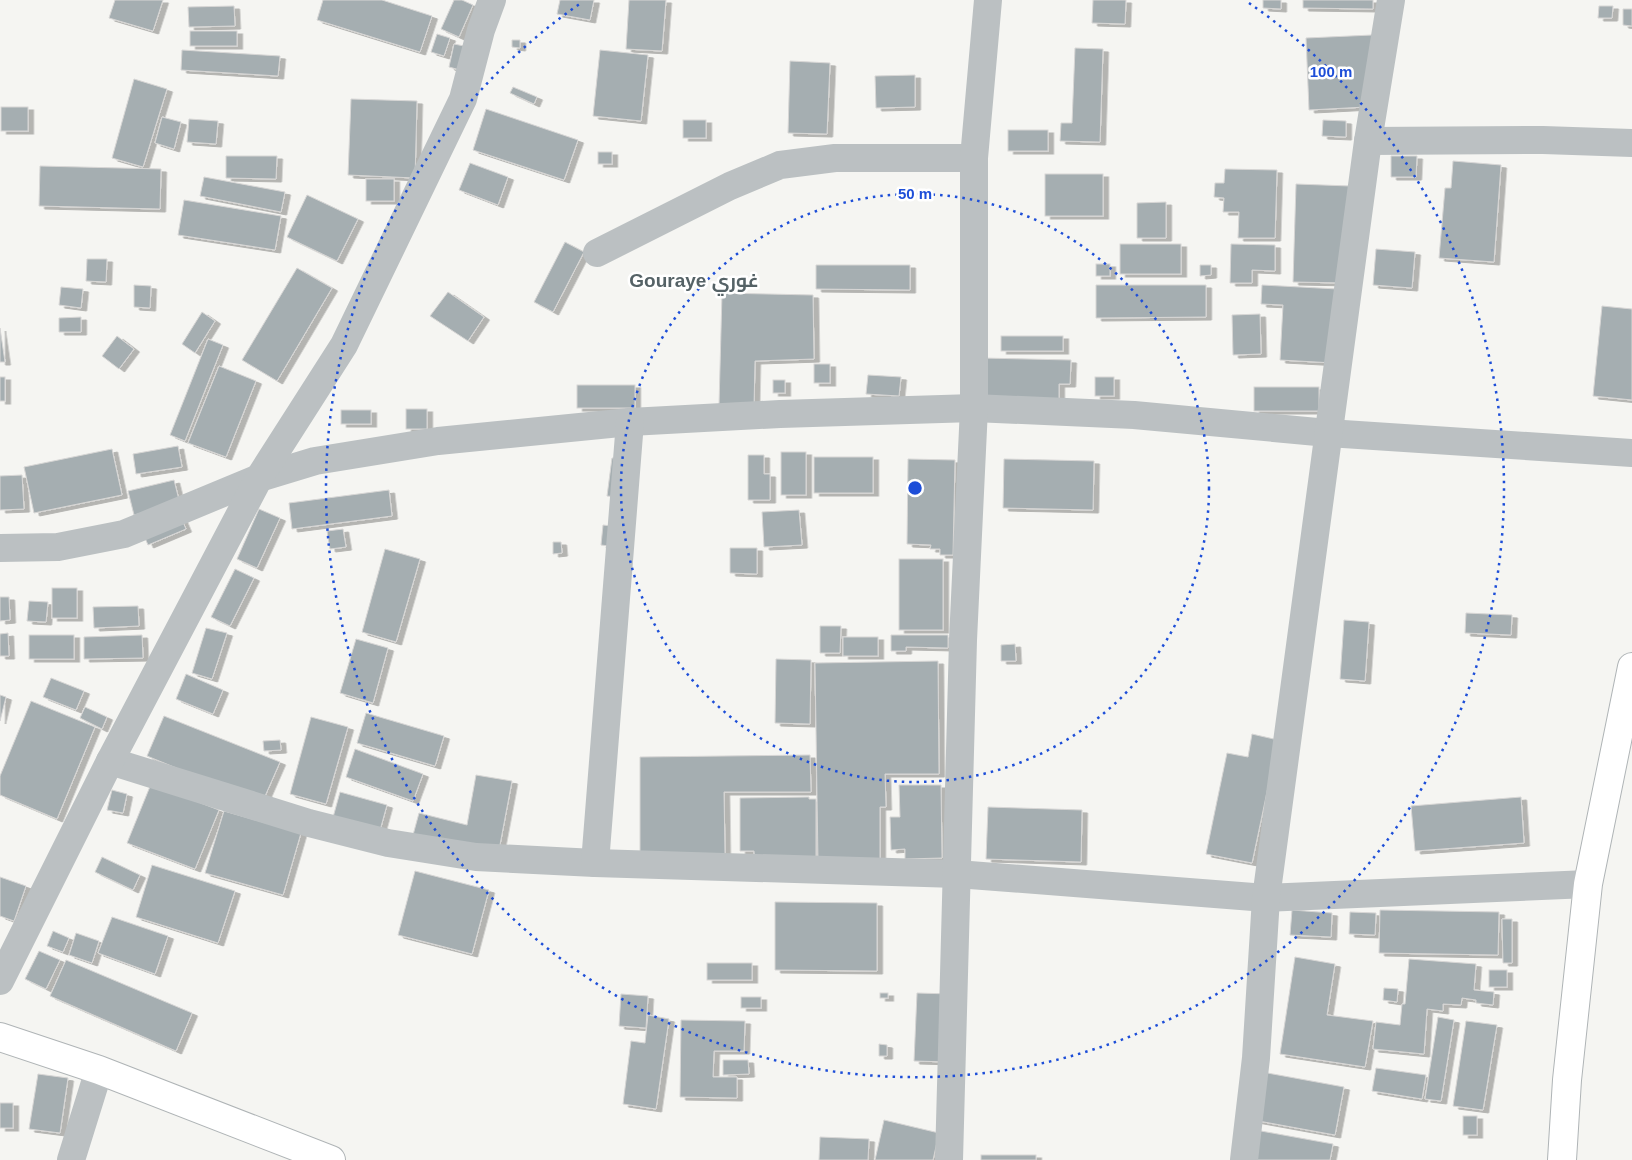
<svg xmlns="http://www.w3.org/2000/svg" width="1632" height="1160" font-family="Helvetica,Cairo,sans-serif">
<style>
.building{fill:#a5aeb1;stroke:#d7d6d5;filter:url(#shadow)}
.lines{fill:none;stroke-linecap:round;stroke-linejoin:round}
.primary-casing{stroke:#afb4b6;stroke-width:30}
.street{stroke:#bbc0c2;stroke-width:28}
.primary{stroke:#fff;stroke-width:28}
.ring{fill:none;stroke:#1d4ed8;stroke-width:2.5;stroke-dasharray:2.5 5}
.labels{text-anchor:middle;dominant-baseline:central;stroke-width:5;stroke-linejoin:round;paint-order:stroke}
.district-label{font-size:19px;font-weight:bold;fill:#556266;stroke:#fff}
.centre{fill:#1d4ed8;stroke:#fff;stroke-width:2.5}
.ring-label{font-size:15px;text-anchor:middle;font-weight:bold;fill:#1d4ed8;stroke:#fff;stroke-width:5;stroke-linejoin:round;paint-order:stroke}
</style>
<defs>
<filter id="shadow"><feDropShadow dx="5.5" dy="3" stdDeviation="0" flood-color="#0004"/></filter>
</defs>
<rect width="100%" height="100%" fill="#f5f5f2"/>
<!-- building -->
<g class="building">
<path d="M115,0H163L153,31L109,18Z"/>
<path d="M323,0H382L432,16L420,52L317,20Z"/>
<path d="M454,0H462L473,5L459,37L441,29Z"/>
<path d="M560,0H594L590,20L557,14Z"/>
<path d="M629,0H666L662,51L626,49Z"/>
<path d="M1093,0H1126L1125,24L1092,23Z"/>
<path d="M1263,0H1281V9L1263,8Z"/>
<path d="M1303,0H1373V9L1303,8Z"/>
<path d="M234,6L235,26L189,27L188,7Z"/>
<path d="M1599,6H1613L1612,18H1598Z"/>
<path d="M1623,9H1632V26L1623,25Z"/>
<rect x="190" y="31" width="47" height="15"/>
<path d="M437,34L450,38L444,56L431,52Z"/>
<path d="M1372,35L1366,107L1309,110L1306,38Z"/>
<path d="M512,40H520V48L512,47Z"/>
<path d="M454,44L464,46L460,70L449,67Z"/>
<path d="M1075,48L1103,49L1100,142L1060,141L1061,123H1072Z"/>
<path d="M182,50L280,56L278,76L181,70Z"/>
<path d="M600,50L648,55L641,121L593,116Z"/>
<path d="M790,61L830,63L827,134L788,133Z"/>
<path d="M915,75V107L876,108L875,76Z"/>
<path d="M134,79L167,89L143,167L112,158Z"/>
<path d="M513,87L537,97L534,104L510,93Z"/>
<path d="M351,99L417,101L415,178L348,175Z"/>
<rect x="1" y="107" width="27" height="24"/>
<path d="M486,109L578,140L564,180L473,150Z"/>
<path d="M162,117L181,122L174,149L155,143Z"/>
<path d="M189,119L218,121L216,144L187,142Z"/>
<rect x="683" y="120" width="23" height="18"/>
<path d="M1323,120L1346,121V137L1322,136Z"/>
<rect x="1008" y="130" width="40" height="21"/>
<rect x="598" y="152" width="14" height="12"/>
<path d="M226,156H277L276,179L226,178Z"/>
<path d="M1391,156H1417L1416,177H1391Z"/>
<path d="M1453,161L1501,165L1494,262L1439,258L1445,188H1451Z"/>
<path d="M470,163L508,177L498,205L459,190Z"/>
<path d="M40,166L161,169L160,209L39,206Z"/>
<path d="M1225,169L1277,170L1275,238H1238L1239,212H1223L1224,198L1214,197L1215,183H1224Z"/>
<rect x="1045" y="174" width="58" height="42"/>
<path d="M204,177L285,192L281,212L200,196Z"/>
<rect x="366" y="179" width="28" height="22"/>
<path d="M1296,184L1350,186L1346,283L1293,282Z"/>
<path d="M307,195L358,219L337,261L287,237Z"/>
<path d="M184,200L281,216L275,250L178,235Z"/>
<path d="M1166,202V238H1137V203Z"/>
<path d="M565,242L584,252L553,312L534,302Z"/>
<rect x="1120" y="244" width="61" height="30"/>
<path d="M1231,244L1275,245V271L1252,270V283H1230Z"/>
<path d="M1376,249L1415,252L1412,288L1373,285Z"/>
<path d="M87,259H107L106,282L86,281Z"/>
<rect x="1096" y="264" width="14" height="12"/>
<path d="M816,265H910V290L816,289Z"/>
<path d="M1200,265H1211V275L1200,276Z"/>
<path d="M297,268L332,288L277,381L242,360Z"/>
<path d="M134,285L151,286L150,308L134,307Z"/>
<path d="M1096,285H1206V317L1096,318Z"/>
<path d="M1262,285L1338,289L1334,363L1280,360L1283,305L1261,304Z"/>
<path d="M61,287L83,289L81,308L59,305Z"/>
<path d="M448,292L484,317L468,341L430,316Z"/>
<path d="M722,293L813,295L814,359L755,361L754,407L719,405Z"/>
<path d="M1602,306L1632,309V400L1593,396Z"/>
<path d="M202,312L215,321L195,353L182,344Z"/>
<path d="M1260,314L1261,354L1233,355L1232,315Z"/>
<path d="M81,317V332H59V318Z"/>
<path d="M0,328L5,362H0Z"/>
<path d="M117,336L134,349L119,369L102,356Z"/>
<rect x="1001" y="336" width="62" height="15"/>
<path d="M208,339L223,345L185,441L170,435Z"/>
<path d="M982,358L1071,360L1070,384H1059V403L981,401Z"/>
<rect x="814" y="364" width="16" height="19"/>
<path d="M219,366L256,381L226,457L188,443Z"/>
<path d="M868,375L901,377L899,396L866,394Z"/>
<rect x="0" y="377" width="5" height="24"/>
<rect x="1095" y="377" width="19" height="19"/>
<rect x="773" y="380" width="12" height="13"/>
<rect x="577" y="385" width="58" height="23"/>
<rect x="1254" y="387" width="65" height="24"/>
<rect x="406" y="409" width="21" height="20"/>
<rect x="341" y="410" width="30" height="14"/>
<path d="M178,446L182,467L136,474L133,454Z"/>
<path d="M112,449L122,495L34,513L24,467Z"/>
<rect x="781" y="452" width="25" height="43"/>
<path d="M748,455H764V474H770V500H748Z"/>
<rect x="814" y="457" width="59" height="36"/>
<path d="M612,458L624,459L619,497L607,496Z"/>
<path d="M908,459L955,460L953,555H940V549H930L931,545L907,544Z"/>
<path d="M1004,459L1094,461L1093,510L1003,508Z"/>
<path d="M22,475L24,509L0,510V476Z"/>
<path d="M174,480L180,504L134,515L128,491Z"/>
<path d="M389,490L392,516L292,529L289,503Z"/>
<path d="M259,509L280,518L257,568L237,559Z"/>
<path d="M799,510L802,545L764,547L762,512Z"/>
<path d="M180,515L186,529L148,545L142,531Z"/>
<path d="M603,525L620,527L617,547L601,545Z"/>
<path d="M343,529L346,547L330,549L327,531Z"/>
<path d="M553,542H561L562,553L553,554Z"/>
<path d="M730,548H757V574L730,573Z"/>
<path d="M385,549L420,559L396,642L362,632Z"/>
<rect x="899" y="559" width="44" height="71"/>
<path d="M235,569L254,578L230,626L211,617Z"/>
<rect x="52" y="588" width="25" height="30"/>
<path d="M0,597H9L10,620L0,621Z"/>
<path d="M29,601L48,602L46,622L27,621Z"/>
<path d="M138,606L139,626L94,628L93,607Z"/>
<path d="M1466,613L1512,615L1511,635L1465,633Z"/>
<path d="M1344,620L1369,622L1365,681L1340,679Z"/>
<path d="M820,626H841L840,653H820Z"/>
<path d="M206,628L227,633L212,679L192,673Z"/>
<path d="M8,633L9,656H0V634Z"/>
<rect x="29" y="635" width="45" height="24"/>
<path d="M142,635L143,658L84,659V637Z"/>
<path d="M891,635H948V648L906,647V651H891Z"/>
<rect x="843" y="637" width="35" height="19"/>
<path d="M356,639L388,648L373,703L340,693Z"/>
<path d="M1015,644L1016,661H1001V645Z"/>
<path d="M776,659L811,660L810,724L775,723Z"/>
<path d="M938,661L939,774H885L886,807H880V861L818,862L815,663Z"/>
<path d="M186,674L223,690L213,714L176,699Z"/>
<path d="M51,678L84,691L76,710L43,697Z"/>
<path d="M0,695L6,697L0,721Z"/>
<path d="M31,701L95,727L57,819L0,795V776Z"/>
<path d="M85,707L107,717L102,729L80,718Z"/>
<path d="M366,713L444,736L435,766L357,743Z"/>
<path d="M164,716L280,762L262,803L147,756Z"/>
<path d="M311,717L348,727L326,804L290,794Z"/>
<path d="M1252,734L1278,740L1252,863L1206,854L1227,753L1248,757Z"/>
<path d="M280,740L281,750L264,751L263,741Z"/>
<path d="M355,749L423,774L413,801L346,777Z"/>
<path d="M810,755L811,792H724L725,854H640V757Z"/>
<path d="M476,775L512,781L499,850L413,835L419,813L467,825Z"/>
<path d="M151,784L219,810L195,869L127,843Z"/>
<path d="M899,785H941L942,858L905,859V849L891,850L890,817H900Z"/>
<path d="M112,790L127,794L123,813L107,810Z"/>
<path d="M340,792L387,805L379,834L332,821Z"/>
<path d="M809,797V799H816V861L755,862L754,851H740V798Z"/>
<path d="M1521,797L1524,843L1415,851L1411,806Z"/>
<path d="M988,807L1082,810L1081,862L986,859Z"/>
<path d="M224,811L301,833L283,895L205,873Z"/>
<path d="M102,857L140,875L133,890L95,872Z"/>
<path d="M152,865L235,891L218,943L136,917Z"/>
<path d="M415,871L489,890L472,954L398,935Z"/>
<path d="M0,877L26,886L14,921L0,916Z"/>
<path d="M775,902L877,903V971L775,970Z"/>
<path d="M1292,910L1332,913L1331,937L1290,935Z"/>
<path d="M1380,910L1499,912L1498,955L1379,953Z"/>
<path d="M1350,912L1376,913L1375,935L1349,934Z"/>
<path d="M112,917L168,936L155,974L98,953Z"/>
<path d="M1502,919H1512V963H1503Z"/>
<path d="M53,931L69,938L63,952L47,946Z"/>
<path d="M76,933L99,941L92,963L69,955Z"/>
<path d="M39,951L60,960L46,989L25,979Z"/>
<path d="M1295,957L1335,964L1327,1015L1373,1021L1365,1067L1280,1054Z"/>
<path d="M1409,959L1476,964L1474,990L1494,992L1493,1005L1476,1003V1000L1462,998L1461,1005L1443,1004V1011L1427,1009L1424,1054L1373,1049L1376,1022L1400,1025L1402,1004H1405Z"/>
<path d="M66,960L192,1013L176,1051L50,996Z"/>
<rect x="707" y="963" width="45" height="17"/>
<rect x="1489" y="970" width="18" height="17"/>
<path d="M1384,988L1398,989L1397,1002L1383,1000Z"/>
<rect x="880" y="993" width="8" height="5"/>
<path d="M917,993L951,994L949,1062L914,1061Z"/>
<path d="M621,994L648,996L646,1028L619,1026Z"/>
<rect x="741" y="997" width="20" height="11"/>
<path d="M648,1015L669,1019L656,1109L623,1104L631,1041L645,1043Z"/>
<path d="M1438,1017L1454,1020L1441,1101L1425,1099Z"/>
<path d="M681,1020L745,1021L744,1051H714L713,1077H737V1098L680,1097Z"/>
<path d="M1466,1021L1497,1025L1483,1110L1453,1106Z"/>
<path d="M879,1044L887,1045V1056H879Z"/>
<path d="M723,1060H748L749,1074L723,1075Z"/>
<path d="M1376,1068L1426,1075L1422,1099L1372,1091Z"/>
<path d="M1262,1072L1344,1087L1335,1135L1253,1120Z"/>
<path d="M38,1074L68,1078L60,1133L29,1129Z"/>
<rect x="0" y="1103" width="13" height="25"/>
<rect x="1463" y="1116" width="14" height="19"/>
<path d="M884,1120L939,1133L933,1160H875Z"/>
<path d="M1250,1129L1333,1144L1330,1160H1245Z"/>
<path d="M820,1137L869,1139L868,1160H819Z"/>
<rect x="981" y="1155" width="55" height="5"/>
</g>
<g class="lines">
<!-- primary casing -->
<g class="primary-casing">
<g id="primary">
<path d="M0,1037L99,1070L331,1160"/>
<path d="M1562,1160L1567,1080L1588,884L1632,667"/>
</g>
</g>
<!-- street -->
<g class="street">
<path d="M1368,141L1543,140L1632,143"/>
<path d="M597,253L730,186L780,165L835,158H974"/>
<path d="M0,548L58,547L124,534L259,478L315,461L438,441L630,422L780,414L974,408L1134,415L1328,433L1632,453"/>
<path d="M110,761L309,823L388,843L476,857L595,863L957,874L1266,898L1588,884"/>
<path d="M595,863L630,422"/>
<path d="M0,981L110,761L259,478L344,345L463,99L481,30L492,0"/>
<path d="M71,1160L99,1070"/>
<path d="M949,1160L963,640L974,408V158L988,0"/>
<path d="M1244,1160L1256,1058L1266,898L1368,141L1391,0"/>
</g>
<!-- primary -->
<use href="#primary" class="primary"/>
</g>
<!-- distance rings -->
<g class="ring">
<circle cx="915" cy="488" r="294"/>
<path d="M1249 3A589 589 0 1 1 581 3"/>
</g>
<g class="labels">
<!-- district labels -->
<g class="district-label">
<text x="694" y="280">Gouraye غوري</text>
</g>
</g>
<circle cx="915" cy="488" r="8" class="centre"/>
<g class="ring-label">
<text x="1331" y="77">100 m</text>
<text x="915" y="199">50 m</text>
</g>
</svg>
